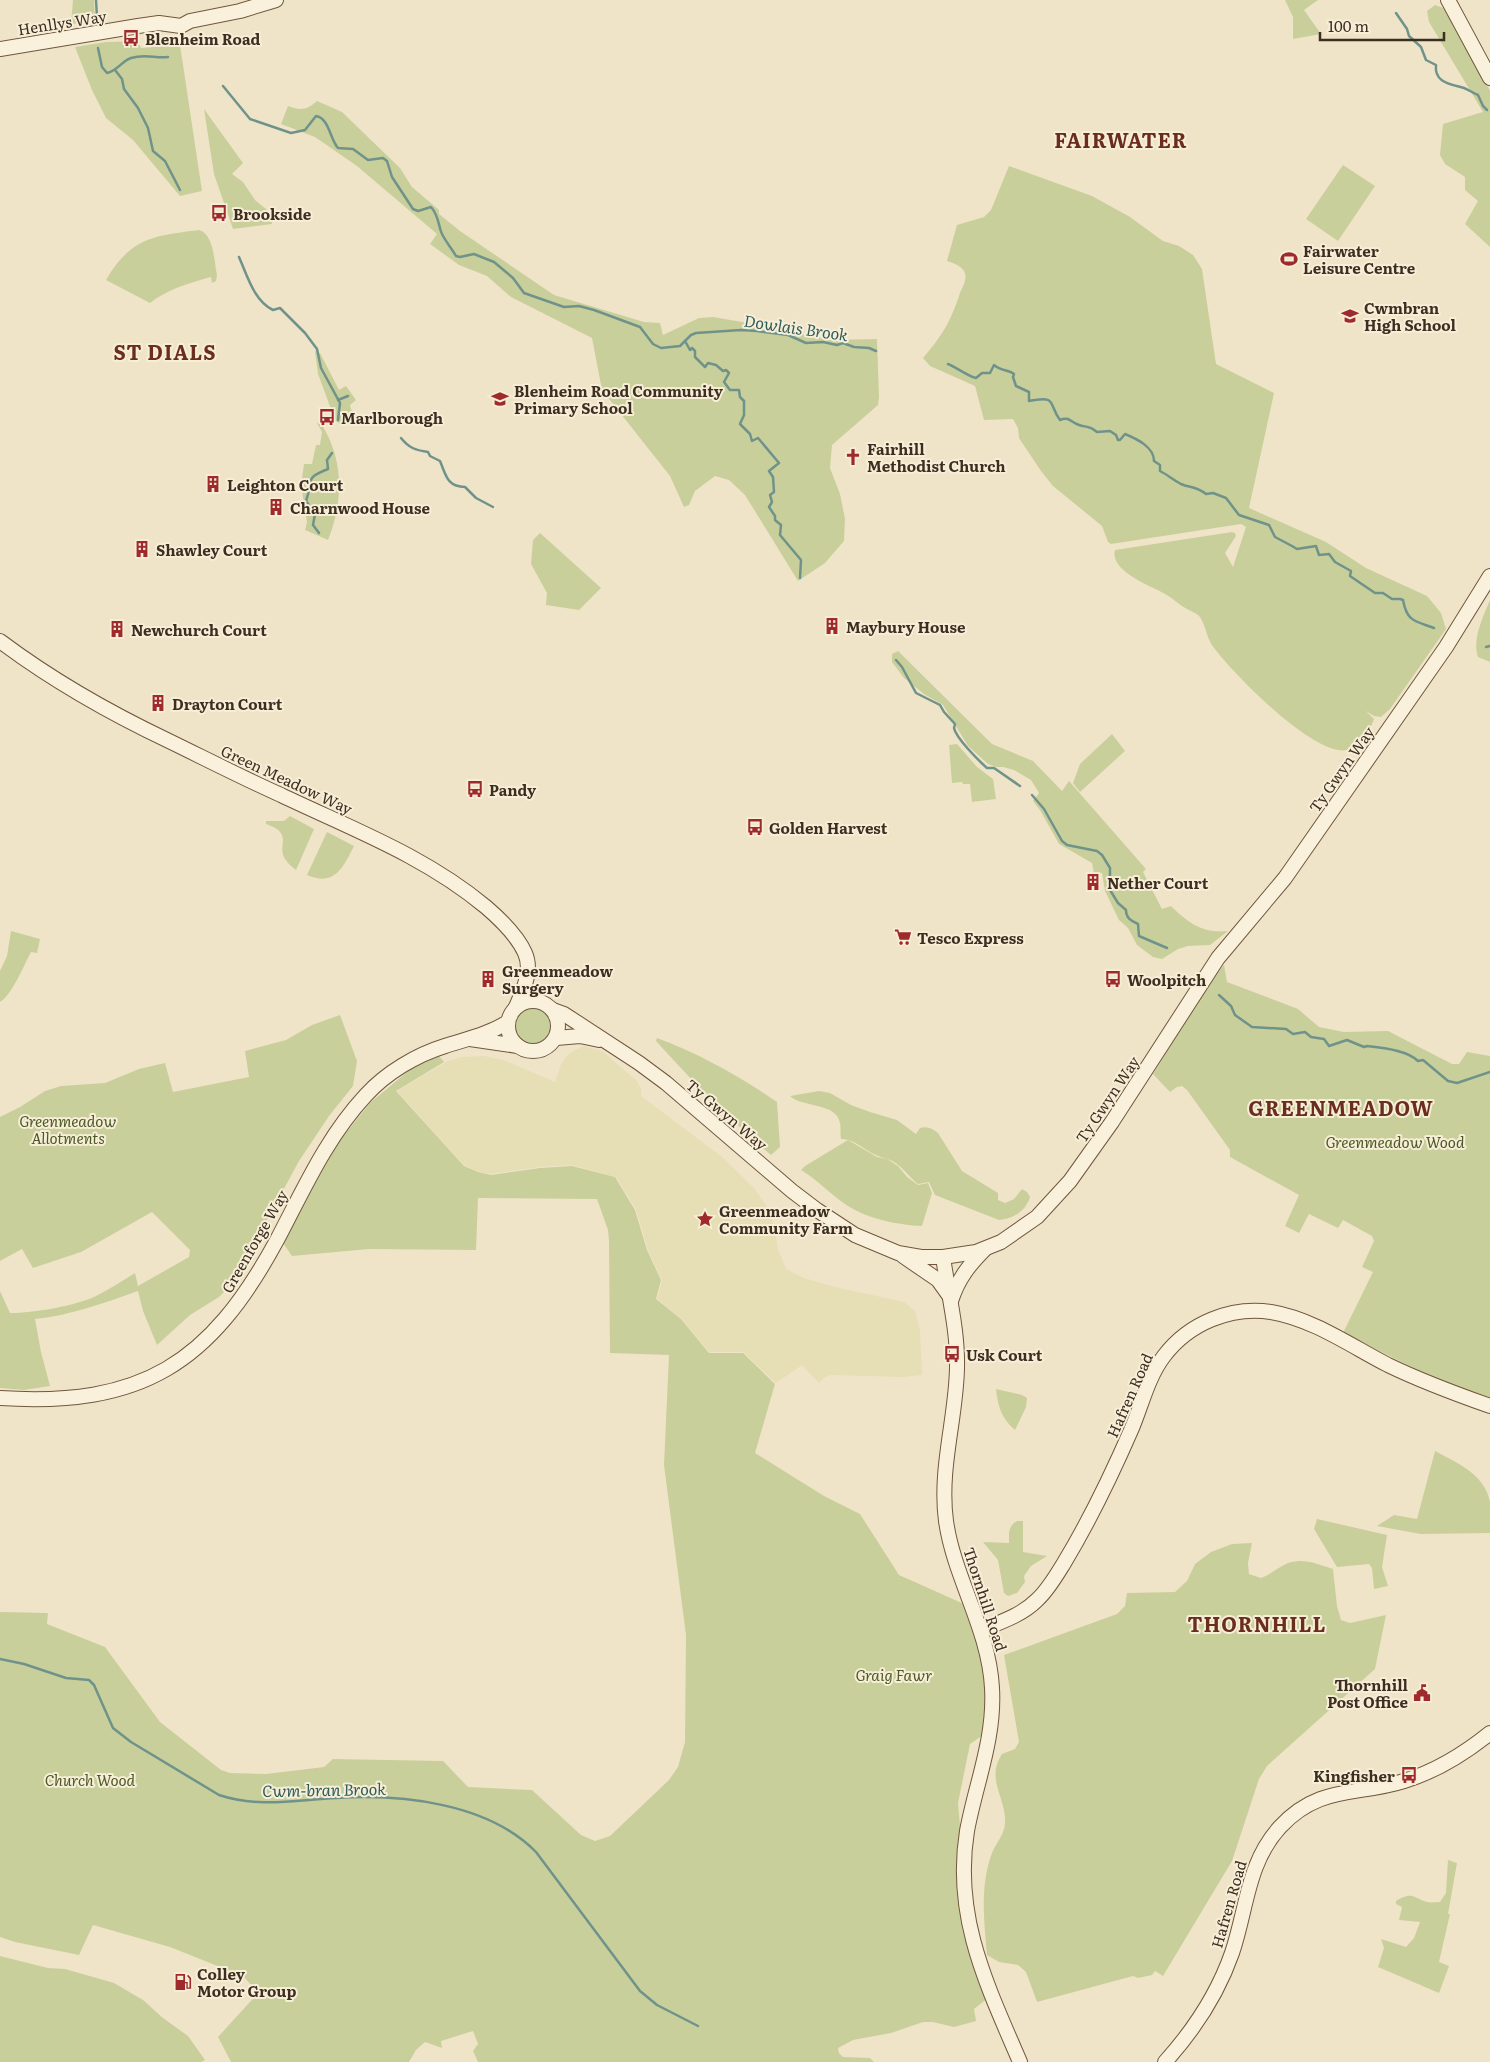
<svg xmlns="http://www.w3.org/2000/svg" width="1490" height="2062" font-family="Literata,serif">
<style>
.farmland{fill:#e6deb5}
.green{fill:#c9cf9b}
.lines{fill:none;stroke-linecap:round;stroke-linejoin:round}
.stream{stroke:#6f938a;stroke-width:2.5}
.secondary-casing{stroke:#6f573f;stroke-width:16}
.secondary{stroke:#faf1dc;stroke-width:14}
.labels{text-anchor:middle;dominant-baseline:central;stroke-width:4;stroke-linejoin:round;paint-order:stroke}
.street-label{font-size:15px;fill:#3d2e20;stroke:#f7eed8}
.poi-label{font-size:15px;font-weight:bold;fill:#3d2e20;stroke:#f7eed8;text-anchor:start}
.park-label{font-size:15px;font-style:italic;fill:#4d5a26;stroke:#f7eed8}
.water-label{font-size:16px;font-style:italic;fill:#2f5d5a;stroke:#f7eed8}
.district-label{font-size:20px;font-weight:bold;letter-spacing:1px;fill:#6b2e1e;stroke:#f7eed8}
</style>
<rect width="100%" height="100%" fill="#f0e4c8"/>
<!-- farmland -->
<path class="farmland" d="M583,1046L602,1051L637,1081L641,1089V1096L722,1157L754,1188L767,1207L775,1229L778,1249L786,1269L804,1278L835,1287L904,1302L915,1311L920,1330L922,1375L903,1377L830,1375L824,1378L819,1383L802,1365L776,1383L743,1352H709L682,1319L657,1299L662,1280L648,1250L636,1209L616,1177L572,1165L539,1167L490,1174L479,1172L464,1165L397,1091L448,1061L462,1057L484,1056L503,1060L555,1082L561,1064L566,1057L573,1051Z"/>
<!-- green -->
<g class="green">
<path d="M73,0H94L95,22L71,24Z"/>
<path d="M1285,0H1318L1304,10L1321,34L1293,39V17Z"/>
<path d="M1435,5L1446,9L1470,49L1490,91V247L1465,224L1478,201L1465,190V177L1445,164L1440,155L1443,124L1483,112L1429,22L1427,11Z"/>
<path d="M138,41L141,48L180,45L202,191L180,196L133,140L106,118L92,90L75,47L106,42Z"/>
<path d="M317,101L342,112L400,168L412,187L439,210V214L460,231L554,295L644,322L660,323L663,335L699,318L713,317L778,328L830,340L877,339L879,397L878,405L832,445L830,468L840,494L845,519L844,541L825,563L798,581L745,495L729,480L715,476L695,491L689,505L684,507L670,476L602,390L592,338L511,297L487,276L459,265L430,244L437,234L357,166L315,137L281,124L288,106C301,111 307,110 317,101Z"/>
<path d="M204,109L243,163L232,174L243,182L255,200L272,214V224L233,229L214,174Z"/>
<path d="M1343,165L1375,186L1338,241L1306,219Z"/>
<path d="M1009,166L1092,196L1130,217L1163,241L1179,246L1193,255L1202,269L1216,364L1274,393L1249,508L1326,542L1366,568L1427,596L1441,613L1446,629L1390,709L1381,717L1374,716L1366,711L1374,719C1371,729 1359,747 1347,750C1314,757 1230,671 1212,645C1206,636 1206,626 1200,617C1197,613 1192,612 1187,609C1179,605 1173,598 1165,594C1151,586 1109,571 1115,550L1232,532L1235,533L1236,536L1225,553L1233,567L1246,527L1241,524L1111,544L1108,542L1102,526L1053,486L1041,471L1019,438L1018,428L1013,419L984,420L975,386L930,366L923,358C943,334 950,323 960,293C963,286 968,278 964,271C960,265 953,263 947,261L957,225L984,217L991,210Z"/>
<path d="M199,230C214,234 214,261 217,275L216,281L212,283L211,277C189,283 168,289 150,303L106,280C131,237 154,236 199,230Z"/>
<path d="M315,351L320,353L339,390L346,386L356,400L350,405L353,416L348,424L341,425L335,420L318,374Z"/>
<path d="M320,422C344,458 344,500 328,540L305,530L307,522L301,485L304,464H312L316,445H320L322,432L317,423Z"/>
<path d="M540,533L601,588L579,610L546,605L547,593L531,564L533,540Z"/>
<path d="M1490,600V662L1478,657C1472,639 1483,617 1490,600Z"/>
<path d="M898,651L992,744L1033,761L1062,791L1069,781L1146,869L1143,872L1162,909L1171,906C1188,923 1204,934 1228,931L1210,945L1188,946L1178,949L1162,959L1153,957L1137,945L1128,928L1119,920L1105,891L1102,873H1094L1092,863L1059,844L1040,810L1033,801L1039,793L1031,780L1014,770L1003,767H996L988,764L968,746L943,705L924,694L904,678L892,662V654Z"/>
<path d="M1112,734L1125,751L1080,792L1073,783L1080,764Z"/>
<path d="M957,744L977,767L993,779L996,799L972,802L970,784H963L962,782L952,783L949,745Z"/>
<path d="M290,816L314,829L296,870C272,852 289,844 280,832C277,828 271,826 266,824V821H284Z"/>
<path d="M327,832L354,846C343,868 334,887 307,875Z"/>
<path d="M11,931L40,939L37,953L31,952C24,965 12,995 0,1002V971L7,956Z"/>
<path d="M1224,965L1227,982L1298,1009L1319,1027L1344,1032L1388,1031L1452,1064H1459L1467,1052L1490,1056V1400L1438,1380L1343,1333L1373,1272L1362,1267L1374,1241L1372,1236L1343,1220L1338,1228L1309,1214L1299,1233L1285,1226L1299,1195L1230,1157V1150L1187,1090L1182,1086L1177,1087L1170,1092L1153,1074L1209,983Z"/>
<circle cx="533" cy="1026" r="18"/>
<path d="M340,1015L357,1061L353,1086L329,1116L299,1161L255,1242L227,1289L219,1297L190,1315L157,1345L143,1311L138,1291C104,1303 72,1315 35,1319L41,1352L50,1386L24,1390L0,1388V1291L10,1313C34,1313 73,1306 94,1297C108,1290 122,1281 135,1273L138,1286L189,1257L190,1250L152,1212L81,1252L33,1268L22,1249L0,1261V1117L20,1107L45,1091L61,1086L105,1083L139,1069L165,1063L173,1092L249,1077L245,1051L286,1040L312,1025Z"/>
<path d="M657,1038C700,1054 739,1076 777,1102L780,1147L771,1155C730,1120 692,1081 656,1041Z"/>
<path d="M439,1056L444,1062L396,1091L464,1166L478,1172L491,1175L540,1168L572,1166L615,1177L635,1210L647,1250L661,1280L656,1299L681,1319L709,1353H743L775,1384L755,1453L824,1496L860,1514L899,1575L964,1604L974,1623L983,1666L986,1707L983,1735L970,1744L958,1803L960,1826L957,1865L960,1914L974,1963L988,1998L974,2009L976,2021L954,2027L933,2022H923L891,2033L853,2040L838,2048L839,2053L843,2057L870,2058L874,2062H478L473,2051L478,2044L473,2031L441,2041L442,2048L425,2042L416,2050L409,2062H231L218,2037L258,1993L244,1977L230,1971L170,1947L93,1925L79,1955L15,1942L0,1937V1612L48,1613L47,1624L105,1647L160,1722L221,1770L230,1773L266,1774L324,1767L333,1759L443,1761L468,1787L532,1790L581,1835L595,1841L610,1836L669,1780L678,1767L685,1742L686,1635L664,1465L669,1355L610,1353L609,1241L608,1230L597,1199L478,1198L476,1250L369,1249L292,1256L283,1243L335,1146L371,1102L412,1068Z"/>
<path d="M819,1091L830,1093L851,1105L870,1112L897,1120L916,1134L920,1128C927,1126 932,1128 938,1133L962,1171L998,1193V1200L1005,1203L1014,1199L1022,1189L1027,1192L1030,1197C1026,1211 1013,1219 999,1220L935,1195L929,1182L918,1184C910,1178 906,1171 898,1165C892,1159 884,1159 876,1155C864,1150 855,1139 841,1139C840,1134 841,1128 840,1123C836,1102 803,1108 790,1096Z"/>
<path d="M848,1140L877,1157L887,1159L898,1166L907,1177L918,1185L928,1183L932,1193L922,1226C899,1225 868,1219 848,1206C831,1195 818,1180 801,1170L805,1166Z"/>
<path d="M996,1389L1022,1395L1027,1398L1026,1407L1015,1430C1001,1418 998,1406 996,1389Z"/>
<path d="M1435,1451C1457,1463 1485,1474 1490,1502C1490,1512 1490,1523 1490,1533L1421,1534L1377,1526L1394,1515L1417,1519Z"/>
<path d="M1317,1519L1387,1535L1382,1567L1388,1586L1374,1589L1372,1568L1369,1564L1337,1567L1314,1529Z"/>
<path d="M1017,1521H1023V1552L1047,1556L1031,1566L1024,1576L1025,1582L1017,1593L1008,1596L1004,1593L998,1560L983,1542L1009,1543C1009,1533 1008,1526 1017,1521Z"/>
<path d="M1252,1543L1248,1563L1249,1574L1261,1578C1270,1575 1277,1568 1286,1564C1302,1557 1317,1564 1333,1569L1337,1606L1341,1620L1350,1623L1386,1615L1375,1669L1267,1766L1259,1779L1232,1861L1163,1976L1155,1971L1152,1975L1138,1978L1133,1976L1037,2002L1026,1972L1018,1965L999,1962L987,1955C984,1922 980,1887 991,1856C994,1845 1004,1836 1005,1824C1007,1798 985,1780 1002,1754L1015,1749L1019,1742L1004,1655L1117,1614L1125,1606L1127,1593L1175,1592L1187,1581L1195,1564L1211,1552L1232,1544Z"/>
<path d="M1448,1860L1457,1863L1448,1914H1450L1439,1962L1449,1966L1439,1993L1378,1967L1384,1948L1381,1939L1406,1947L1414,1938L1420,1922L1399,1920L1402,1907L1396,1904V1901C1413,1891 1413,1898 1427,1902C1431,1903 1436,1902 1440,1902L1446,1893Z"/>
<path d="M0,1956L48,1968L65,1969L114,1983L143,2000L163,2018L188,2036L205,2060L201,2062H0Z"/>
</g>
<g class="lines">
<!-- stream -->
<g class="stream">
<path d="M96,0L97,17"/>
<path d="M1396,13L1407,29L1409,36L1421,47L1426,60L1436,65C1434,83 1451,84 1464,88C1469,90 1473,93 1478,95L1483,106L1487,110"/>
<path d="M98,48L102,67L107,73C117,71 122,61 131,58C147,53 155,59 168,57"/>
<path d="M115,70L122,79L124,89L138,108L148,128L153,151L165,161L180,190"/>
<path d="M223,86L250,119L291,133L305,130L316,116C329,118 330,139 338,148L353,149L368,160L383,158L387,161L392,177L413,209L418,211L431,207C439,216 438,225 442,234C446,242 452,249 456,256L460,257L474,254L494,262L513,278L524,293L564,307L579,306L594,310L640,327L653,344L661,348L680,346L691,335L696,333L741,330L757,331L788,335L806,343L823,342L837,345L843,343L854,347L869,348L876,351"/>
<path d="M239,257C247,275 254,301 273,310L280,308L305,333L317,349L321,368L340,403L338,420"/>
<path d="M685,341L690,350L692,348L695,351V357L705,367L708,363L716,365L723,371L726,370L729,373L724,382L730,390H739L740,397L744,401V415L740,424L750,434L752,441L758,438L779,463L769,471L773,477L774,492L770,495L772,502L769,507L775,516V520L781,525L780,535L801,560L800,578"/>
<path d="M948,364C956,367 969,377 976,378L982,373H990L994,365C1001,371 1009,370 1014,374L1013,377L1016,386L1029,392V401C1058,395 1048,404 1060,420C1069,416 1070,422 1079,425C1088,428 1089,425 1097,432L1110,431L1116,435L1118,440H1120L1125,434C1137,439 1154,447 1154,461L1160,465V471C1168,475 1173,480 1181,484C1190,488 1196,486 1206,494L1213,493L1226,498L1239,515L1269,525L1275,537L1292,546L1297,549L1316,546L1319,555L1329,554L1335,562L1351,571L1350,576L1375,593H1383L1392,599H1400L1403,600C1407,622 1415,621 1434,628"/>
<path d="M338,400L348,396"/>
<path d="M401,438C409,448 415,450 428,452L430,456L440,461C446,475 447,487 465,487L476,498L493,507"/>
<path d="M319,533L313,525L315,514L306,501C314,479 303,479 328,469L327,460L332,453"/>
<path d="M1486,647L1490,646"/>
<path d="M896,660L902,667L916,693L940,705L944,712L955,724L954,728C956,738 978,760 987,768H994L1020,786"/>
<path d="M1032,795L1044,809L1062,841L1067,845L1097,851L1102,855L1110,868V890L1118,903L1126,910C1126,918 1131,921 1138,924L1139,936L1167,948"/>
<path d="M1219,995L1231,1006L1235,1015L1252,1027L1286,1029L1293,1034L1305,1032L1311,1037L1324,1039L1329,1046L1347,1040L1364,1047L1367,1046C1383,1048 1407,1050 1418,1061L1423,1060L1448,1081L1457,1083L1490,1072"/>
<path d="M0,1659L24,1664L66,1678L89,1680L94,1685L113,1728L131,1742L219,1795C258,1808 296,1800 336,1798C402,1794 488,1803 536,1852L640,1991L657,2005L698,2026"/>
</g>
<!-- secondary casing -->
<g class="secondary-casing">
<g id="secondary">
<path d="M1448,0L1490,78"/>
<path d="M0,49L138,26L159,23L181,26L190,21L240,11L276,0"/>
<path d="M0,641C52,680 110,713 169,741C206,759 243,778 281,795C352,829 425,856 486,907C500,919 517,935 525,953C533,971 523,990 516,1007"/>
<circle cx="533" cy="1026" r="25"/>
<path d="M553,1010L564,1014L639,1063L666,1083L792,1191L817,1210L855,1235L898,1253L921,1257H943L976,1252L1001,1242L1037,1217L1070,1181L1112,1122L1218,958L1285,878L1446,647L1490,576"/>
<path d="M556,1038L580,1036L599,1040"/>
<path d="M470,1039L518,1046"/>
<path d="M903,1256L938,1280L948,1294"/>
<path d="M943,1257C948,1293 958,1330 957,1368C956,1419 939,1469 946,1521C954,1578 989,1629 992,1688C995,1738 976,1783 967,1831C953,1917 987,1985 1020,2062"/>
<path d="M951,1301C958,1279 969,1265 985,1249"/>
<path d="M0,1398C142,1407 210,1364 277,1240C304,1189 326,1138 366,1095C386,1073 416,1055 445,1046C467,1039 489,1034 508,1022"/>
<path d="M981,1630C1001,1622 1022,1615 1037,1600C1048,1590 1056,1576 1064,1563C1090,1520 1112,1474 1132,1428C1142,1404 1148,1377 1164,1356C1189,1323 1231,1306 1271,1312C1313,1319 1351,1346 1388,1365C1421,1381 1456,1394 1490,1406"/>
<path d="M1165,2062C1193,2031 1218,1993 1232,1953C1247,1909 1247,1863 1280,1827C1319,1785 1356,1796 1404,1781C1437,1771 1464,1754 1490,1733"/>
</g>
</g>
<!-- secondary -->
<use href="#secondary" class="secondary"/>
</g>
<!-- icons -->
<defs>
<g id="bus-bare" transform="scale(1.35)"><path d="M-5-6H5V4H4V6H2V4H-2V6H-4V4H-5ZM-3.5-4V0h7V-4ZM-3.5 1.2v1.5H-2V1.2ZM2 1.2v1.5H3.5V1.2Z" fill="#9e2a2b" stroke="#f7eed8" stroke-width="2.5" paint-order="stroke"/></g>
<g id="stadium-bare" transform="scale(1.35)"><path d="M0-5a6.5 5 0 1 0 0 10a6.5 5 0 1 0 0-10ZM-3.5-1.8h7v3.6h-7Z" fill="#9e2a2b" stroke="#f7eed8" stroke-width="2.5" paint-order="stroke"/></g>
<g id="school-bare" transform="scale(1.35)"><path d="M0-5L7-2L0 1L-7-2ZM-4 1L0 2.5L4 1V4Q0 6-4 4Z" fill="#9e2a2b" stroke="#f7eed8" stroke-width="2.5" paint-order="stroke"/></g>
<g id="church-bare" transform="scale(1.35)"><path d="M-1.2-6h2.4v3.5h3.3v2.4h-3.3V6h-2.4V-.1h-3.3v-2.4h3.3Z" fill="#9e2a2b" stroke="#f7eed8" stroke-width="2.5" paint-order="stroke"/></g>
<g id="building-bare" transform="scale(1.35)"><path d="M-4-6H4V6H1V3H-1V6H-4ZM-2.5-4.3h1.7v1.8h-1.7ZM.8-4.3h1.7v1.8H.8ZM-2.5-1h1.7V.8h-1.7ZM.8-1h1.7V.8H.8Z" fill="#9e2a2b" stroke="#f7eed8" stroke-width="2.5" paint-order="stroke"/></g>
<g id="supermarket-bare" transform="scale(1.35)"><path d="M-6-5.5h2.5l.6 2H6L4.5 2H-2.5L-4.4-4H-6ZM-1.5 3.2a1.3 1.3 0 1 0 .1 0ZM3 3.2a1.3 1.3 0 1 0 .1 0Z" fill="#9e2a2b" stroke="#f7eed8" stroke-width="2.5" paint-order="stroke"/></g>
<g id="sight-bare" transform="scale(1.35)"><path d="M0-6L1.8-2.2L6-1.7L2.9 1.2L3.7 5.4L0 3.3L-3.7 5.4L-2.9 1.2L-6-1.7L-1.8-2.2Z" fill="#9e2a2b" stroke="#f7eed8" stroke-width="2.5" paint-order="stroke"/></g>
<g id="civic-bare" transform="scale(1.35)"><path d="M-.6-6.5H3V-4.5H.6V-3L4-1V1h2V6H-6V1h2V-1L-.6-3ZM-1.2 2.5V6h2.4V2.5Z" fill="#9e2a2b" stroke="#f7eed8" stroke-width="2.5" paint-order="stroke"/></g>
<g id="fuel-bare" transform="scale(1.35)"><path d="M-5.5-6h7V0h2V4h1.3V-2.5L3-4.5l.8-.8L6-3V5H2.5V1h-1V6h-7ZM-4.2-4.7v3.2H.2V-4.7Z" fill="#9e2a2b" stroke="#f7eed8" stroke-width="2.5" paint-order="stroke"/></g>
</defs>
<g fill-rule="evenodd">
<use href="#bus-bare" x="131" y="38"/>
<use href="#bus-bare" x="219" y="213"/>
<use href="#stadium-bare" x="1289" y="259"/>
<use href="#school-bare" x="1350" y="316"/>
<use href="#school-bare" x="500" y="399"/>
<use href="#bus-bare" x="327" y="417"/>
<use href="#church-bare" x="853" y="457"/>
<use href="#building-bare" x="213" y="484"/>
<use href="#building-bare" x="276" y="507"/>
<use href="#building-bare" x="142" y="549"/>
<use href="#building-bare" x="832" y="626"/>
<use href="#building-bare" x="117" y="629"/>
<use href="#building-bare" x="158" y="703"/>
<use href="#bus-bare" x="475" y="789"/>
<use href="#bus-bare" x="755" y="827"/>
<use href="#building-bare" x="1093" y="882"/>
<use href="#supermarket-bare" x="903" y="937"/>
<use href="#building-bare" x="488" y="979"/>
<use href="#bus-bare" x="1113" y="979"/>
<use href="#sight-bare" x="705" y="1219"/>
<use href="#bus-bare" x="952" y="1354"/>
<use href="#civic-bare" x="1422" y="1693"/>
<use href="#bus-bare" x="1409" y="1775"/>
<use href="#fuel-bare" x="183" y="1982"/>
</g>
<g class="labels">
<!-- street labels -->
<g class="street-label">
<text transform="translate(62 22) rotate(-9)">Henllys Way</text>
<text transform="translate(1341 769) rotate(-55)">Ty Gwyn Way</text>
<text transform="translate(287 779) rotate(25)">Green Meadow Way</text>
<text transform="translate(1107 1099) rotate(-56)">Ty Gwyn Way</text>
<text transform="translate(727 1114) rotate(40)">Ty Gwyn Way</text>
<text transform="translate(254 1241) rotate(-60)">Greenforge Way</text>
<text transform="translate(1129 1395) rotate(-66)">Hafren Road</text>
<text transform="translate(986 1599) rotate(72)">Thornhill Road</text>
<text transform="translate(1228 1904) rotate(-74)">Hafren Road</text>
</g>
<!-- poi labels -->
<g class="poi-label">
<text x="145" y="38">Blenheim Road</text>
<text x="233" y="213">Brookside</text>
<text x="1303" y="250">Fairwater<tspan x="1303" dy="17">Leisure Centre</tspan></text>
<text x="1364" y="307">Cwmbran<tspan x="1364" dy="17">High School</tspan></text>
<text x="514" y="390">Blenheim Road Community<tspan x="514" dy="17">Primary School</tspan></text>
<text x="341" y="417">Marlborough</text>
<text x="867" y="448">Fairhill<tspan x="867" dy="17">Methodist Church</tspan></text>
<text x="227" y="484">Leighton Court</text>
<text x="290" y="507">Charnwood House</text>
<text x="156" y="549">Shawley Court</text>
<text x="846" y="626">Maybury House</text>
<text x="131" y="629">Newchurch Court</text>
<text x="172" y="703">Drayton Court</text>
<text x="489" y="789">Pandy</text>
<text x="769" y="827">Golden Harvest</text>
<text x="1107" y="882">Nether Court</text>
<text x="917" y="937">Tesco Express</text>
<text x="502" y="970">Greenmeadow<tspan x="502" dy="17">Surgery</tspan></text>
<text x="1127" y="979">Woolpitch</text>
<text x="719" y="1210">Greenmeadow<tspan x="719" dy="17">Community Farm</tspan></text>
<text x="966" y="1354">Usk Court</text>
<text x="1408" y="1684" text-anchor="end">Thornhill<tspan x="1408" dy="17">Post Office</tspan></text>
<text x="1395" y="1775" text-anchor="end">Kingfisher</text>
<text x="197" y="1973">Colley<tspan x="197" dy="17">Motor Group</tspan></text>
</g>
<!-- park labels -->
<g class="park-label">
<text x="68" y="1120">Greenmeadow<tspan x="68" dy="17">Allotments</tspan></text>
<text x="1395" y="1141">Greenmeadow Wood</text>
<text x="894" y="1674">Graig Fawr</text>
<text x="90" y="1779">Church Wood</text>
</g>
<!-- water labels -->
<g class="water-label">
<text transform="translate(796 327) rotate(8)">Dowlais Brook</text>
<text transform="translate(324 1789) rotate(-1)">Cwm-bran Brook</text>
</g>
<!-- district labels -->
<g class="district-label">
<text x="1121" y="139">FAIRWATER</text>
<text x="165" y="351">ST DIALS</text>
<text x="1341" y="1107">GREENMEADOW</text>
<text x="1257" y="1623">THORNHILL</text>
</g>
</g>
<!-- scale -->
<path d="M1320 32v8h124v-8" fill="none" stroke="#3d2e20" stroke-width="2.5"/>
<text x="1328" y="32" font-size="15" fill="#3d2e20" stroke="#f7eed8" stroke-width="4" paint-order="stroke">100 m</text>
</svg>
